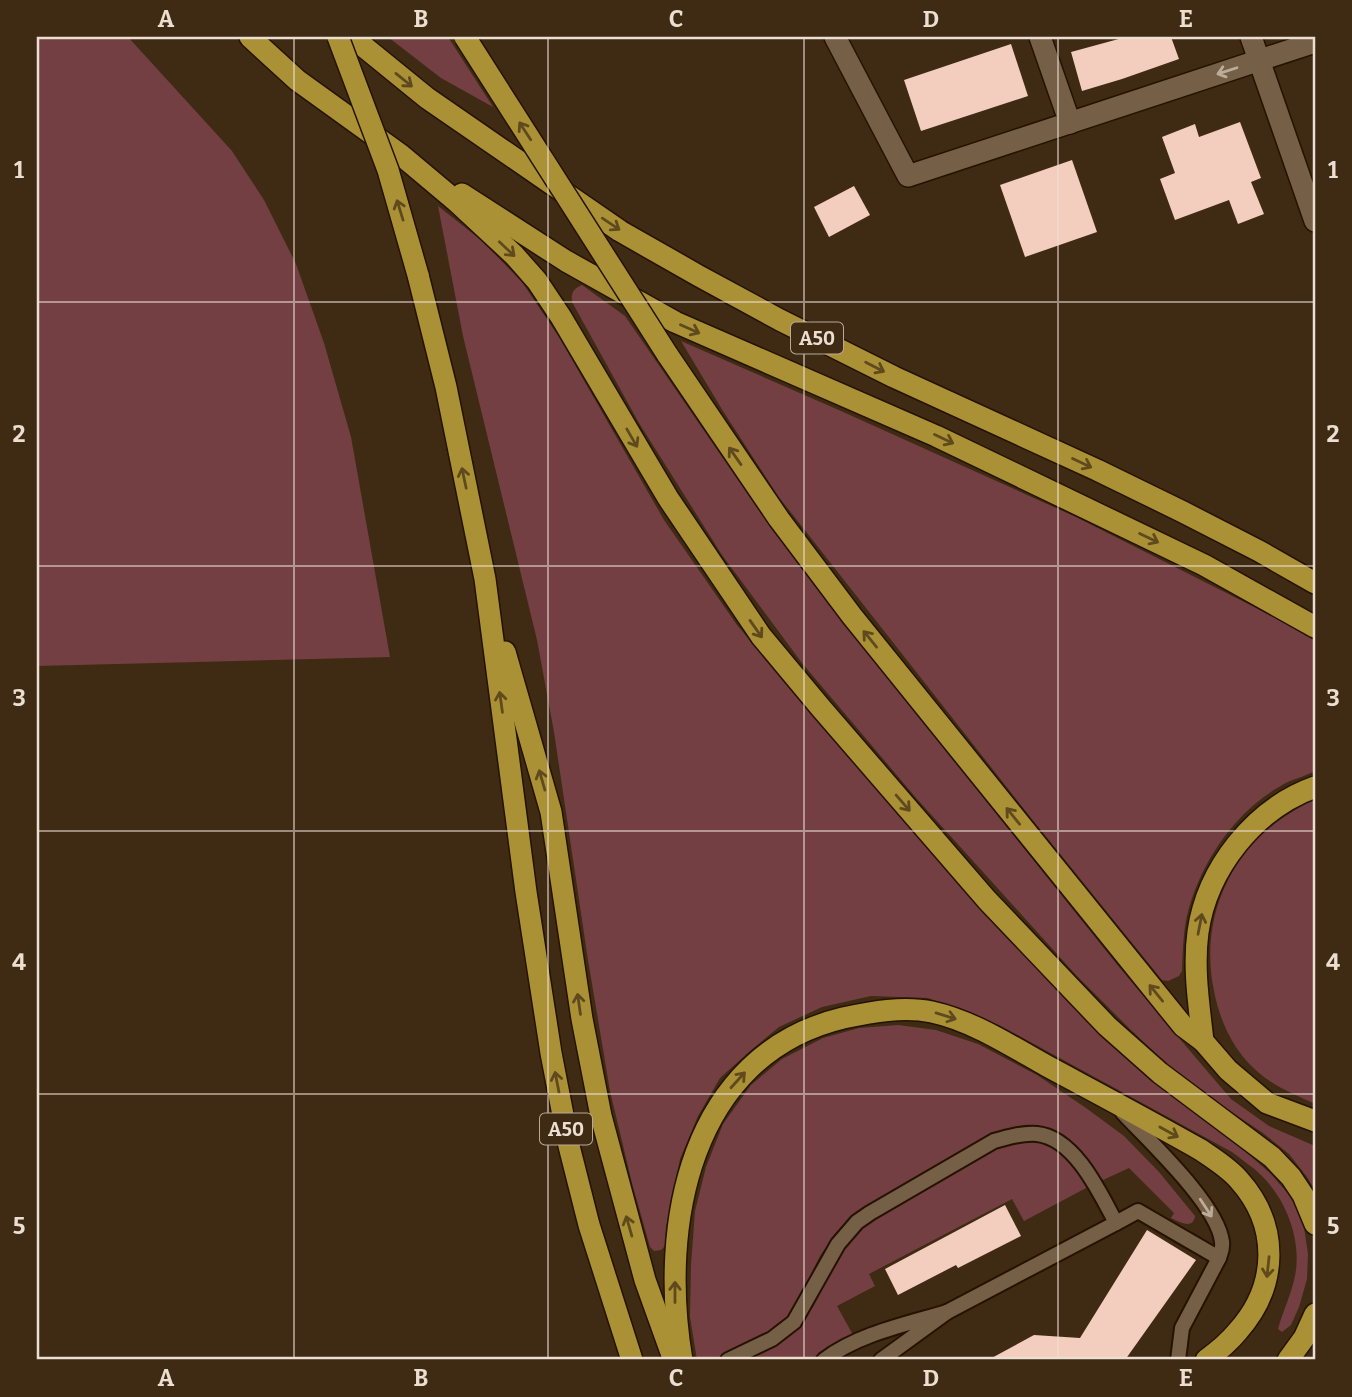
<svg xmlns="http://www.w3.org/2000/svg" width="1352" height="1397" font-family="Bitter,serif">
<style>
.green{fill:#733f42}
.building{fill:#f3cebf}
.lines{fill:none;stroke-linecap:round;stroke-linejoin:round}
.service-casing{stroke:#251300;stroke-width:18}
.minor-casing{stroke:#251300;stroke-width:24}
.motorway-casing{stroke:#251300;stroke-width:24}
.service{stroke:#765f47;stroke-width:14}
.minor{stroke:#765f47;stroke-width:21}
.motorway{stroke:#ab9135;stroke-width:21}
.motorway-bridge-casing{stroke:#251300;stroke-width:24;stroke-linecap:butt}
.motorway-bridge{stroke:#ab9135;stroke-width:21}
.oneway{stroke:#bdac9a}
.oneway2{stroke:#5f4a1e}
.grid{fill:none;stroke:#ecdfd1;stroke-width:2;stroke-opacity:0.55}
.labels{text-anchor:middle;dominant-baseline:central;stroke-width:7;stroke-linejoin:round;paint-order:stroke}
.shield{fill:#3f2b14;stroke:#b8a998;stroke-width:2}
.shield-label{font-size:19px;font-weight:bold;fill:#ecdfd1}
.neatline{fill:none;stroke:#ecdfd1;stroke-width:2.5}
.grid-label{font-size:23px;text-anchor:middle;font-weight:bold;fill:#ecdfd1}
</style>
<rect width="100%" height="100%" fill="#3f2b14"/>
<!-- green -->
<g class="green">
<path d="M37,37H128L232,151L264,200L296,264L324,343L351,437L390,657L37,666Z"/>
<path d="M388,37H448L493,107L441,78Z"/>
<path d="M438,206L481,240L522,282L559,337L664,520L737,625L829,735L950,874L1101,1036L1165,1091L1240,1147L1270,1173L1291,1197L1304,1227L1308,1254L1307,1279L1299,1307L1291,1325L1282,1332L1278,1329C1283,1311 1291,1295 1295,1276C1302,1241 1287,1201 1262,1176C1253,1167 1242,1160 1232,1152L999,1025L928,998L871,996L822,1007L779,1027L750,1051L720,1078L698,1116L680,1159L666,1227L665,1246L661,1250L654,1251L650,1247L632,1183L610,1091L588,960L554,732L537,640L463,336Z"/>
<path d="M582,285L625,316L771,528L896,689L1119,967L1196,1058L1231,1099L1269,1126L1315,1146V1190L1307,1177L1289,1154L1263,1133L1185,1081L1132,1031L1076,975L917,799L802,663L722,555L639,423L572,302C571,293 573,289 582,285Z"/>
<path d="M681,341L841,411L1076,517L1284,622L1315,641V771C1307,775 1298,778 1290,781C1240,805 1204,856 1189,908C1183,928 1183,950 1182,971L1179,976L1168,981L1162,980L1031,818L778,496L723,411Z"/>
<path d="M1315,800V1104C1296,1095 1275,1087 1259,1073C1234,1052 1220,1022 1214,991C1197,909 1239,833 1315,800Z"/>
<path d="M898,1025L936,1030L978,1044L1037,1075L1086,1108L1124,1136L1159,1172L1195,1216C1193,1230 1180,1222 1171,1218L1174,1213L1129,1168L1103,1180C1066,1135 1051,1115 991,1136L859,1211L835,1234L820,1256L800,1296L785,1321L765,1335L721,1355L723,1360H697L690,1317L691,1265L695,1211L706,1167L723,1124L751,1085L782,1059L823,1038L859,1028Z"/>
<path d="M1015,1140C1057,1139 1066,1154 1088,1187L1024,1221L1012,1199L869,1274L875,1286L837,1306L853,1335L824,1350L811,1360H747L779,1343L797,1326L813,1307L841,1251L855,1234L874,1218L994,1148Z"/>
</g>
<!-- building -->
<g class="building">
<path d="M1126,37H1171L1179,59L1122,79L1082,91L1071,52Z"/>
<path d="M1011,44L1028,96L921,131L904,80Z"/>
<path d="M1240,122L1261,178L1251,182L1264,214L1238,224L1229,200L1175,220L1160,179L1175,173L1162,137L1195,124L1199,137Z"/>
<path d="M1072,160L1097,232L1025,257L1000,185Z"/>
<path d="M854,186L870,215L829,237L814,207Z"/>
<path d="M1005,1205L1021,1236L958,1268L956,1265L898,1295L885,1269Z"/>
<path d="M1147,1230L1196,1260L1125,1360H988L1034,1335L1080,1338Z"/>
</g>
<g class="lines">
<!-- service casing -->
<g class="service-casing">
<g id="service">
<path d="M1123,1113C1149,1141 1218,1205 1222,1242C1223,1248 1221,1252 1219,1258L1182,1328L1178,1360"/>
<path d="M1116,1223L1138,1211L1219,1258"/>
<path d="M728,1360L772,1339L794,1322L838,1244L857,1222L870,1213L994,1141C1008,1137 1022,1133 1037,1134C1075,1138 1100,1193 1116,1223L947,1312"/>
<path d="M824,1360C858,1334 907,1324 947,1312L881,1360"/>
</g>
</g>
<!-- minor casing -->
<g class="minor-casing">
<g id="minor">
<path d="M835,37L908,176L1315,42"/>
<path d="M1040,37L1070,123"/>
<path d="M1251,37L1315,221"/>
</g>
</g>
<!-- motorway casing -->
<g class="motorway-casing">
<g id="motorway">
<path d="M250,37L297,80L401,155L457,202L514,255L537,281L561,317L668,498L761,636L821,708L987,900L1107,1026L1160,1073L1272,1157L1291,1177L1303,1195L1315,1224"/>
<path d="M352,37L427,98L620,231L699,276L780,320L894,377L1097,470L1183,512L1259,551L1315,583"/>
<path d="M462,194L566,261L675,322L936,436L1204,565L1315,627"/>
<path d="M418,275L446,387L485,579L526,892L551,1053L569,1146L589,1225L632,1360"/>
<path d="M667,354L779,519L852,616L1183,1026L1203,1041L1228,1070L1267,1103L1315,1121"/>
<path d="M505,652L551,812L582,1019L601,1116L645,1280L673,1358"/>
<path d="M1203,1041C1199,1005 1193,968 1198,932C1207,869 1254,809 1315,787"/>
<path d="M682,1360C659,1226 689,1055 843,1018C872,1012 903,1006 932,1012C973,1021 1011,1046 1047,1066C1099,1094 1150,1121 1201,1150C1214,1159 1229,1168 1239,1180C1280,1226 1278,1286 1238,1331C1229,1342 1217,1352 1206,1360"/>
<path d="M1288,1360L1304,1338L1315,1314"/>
</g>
</g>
<!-- service -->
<use href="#service" class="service"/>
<!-- minor -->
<use href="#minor" class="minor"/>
<!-- motorway -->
<use href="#motorway" class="motorway"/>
<!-- motorway-bridge casing -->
<g class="motorway-bridge-casing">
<g id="motorway-bridge">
<path d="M338,37L388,170L418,275"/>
<path d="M465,37L667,354"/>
</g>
</g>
<!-- motorway-bridge -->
<use href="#motorway-bridge" class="motorway-bridge"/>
</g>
<!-- one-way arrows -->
<defs><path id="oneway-shaft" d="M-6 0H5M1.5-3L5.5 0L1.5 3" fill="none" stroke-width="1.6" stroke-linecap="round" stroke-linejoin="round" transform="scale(1.75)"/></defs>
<g class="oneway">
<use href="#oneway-shaft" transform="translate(1227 71) rotate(162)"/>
<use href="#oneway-shaft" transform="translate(1206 1208) rotate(57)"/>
</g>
<g class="oneway2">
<use href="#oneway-shaft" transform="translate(404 80) rotate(39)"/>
<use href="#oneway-shaft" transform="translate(525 131) rotate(-123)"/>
<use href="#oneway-shaft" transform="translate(400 210) rotate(-107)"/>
<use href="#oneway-shaft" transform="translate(611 224) rotate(34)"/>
<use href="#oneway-shaft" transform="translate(507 249) rotate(43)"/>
<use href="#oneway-shaft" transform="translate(690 329) rotate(24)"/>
<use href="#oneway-shaft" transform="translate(875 367) rotate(27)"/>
<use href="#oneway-shaft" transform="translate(632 438) rotate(60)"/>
<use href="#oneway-shaft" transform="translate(944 439) rotate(25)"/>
<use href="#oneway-shaft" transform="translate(735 456) rotate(-125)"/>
<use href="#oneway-shaft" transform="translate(1082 463) rotate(25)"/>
<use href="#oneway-shaft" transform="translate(464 478) rotate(-102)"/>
<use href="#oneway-shaft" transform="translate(1149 538) rotate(26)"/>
<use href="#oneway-shaft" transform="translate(756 629) rotate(55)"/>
<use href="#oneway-shaft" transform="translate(870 639) rotate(-129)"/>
<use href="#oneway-shaft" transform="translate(501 702) rotate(-98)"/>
<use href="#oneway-shaft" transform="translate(542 780) rotate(-106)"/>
<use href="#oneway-shaft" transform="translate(903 803) rotate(49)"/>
<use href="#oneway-shaft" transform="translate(1013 816) rotate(-129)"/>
<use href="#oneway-shaft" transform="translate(1200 924) rotate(-79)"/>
<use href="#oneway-shaft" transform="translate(1156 993) rotate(-129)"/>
<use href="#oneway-shaft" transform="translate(579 1004) rotate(-98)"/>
<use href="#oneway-shaft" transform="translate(946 1016) rotate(17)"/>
<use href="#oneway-shaft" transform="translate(738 1080) rotate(-48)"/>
<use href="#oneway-shaft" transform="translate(557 1082) rotate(-101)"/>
<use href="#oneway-shaft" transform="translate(1169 1132) rotate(29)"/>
<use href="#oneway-shaft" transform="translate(629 1226) rotate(-106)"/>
<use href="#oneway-shaft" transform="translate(1268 1267) rotate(96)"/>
<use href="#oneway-shaft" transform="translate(675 1292) rotate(-90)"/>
</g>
<!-- grid -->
<path class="grid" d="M294,37V1360M548,37V1360M804,37V1360M1058,37V1360M37,302H1315M37,566H1315M37,831H1315M37,1094H1315"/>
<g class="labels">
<!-- shield labels -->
<g class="shield">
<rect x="791" y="322.5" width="52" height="31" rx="5"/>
<rect x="540" y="1113.5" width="52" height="31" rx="5"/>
</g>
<g class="shield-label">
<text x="817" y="338">A50</text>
<text x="566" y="1129">A50</text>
</g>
</g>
<!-- border -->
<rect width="1352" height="1397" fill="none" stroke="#3f2b14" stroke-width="77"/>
<rect x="38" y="38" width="1276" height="1320" class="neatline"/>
<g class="grid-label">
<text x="166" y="27">A</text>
<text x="421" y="27">B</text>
<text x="676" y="27">C</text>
<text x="931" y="27">D</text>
<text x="1186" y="27">E</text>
<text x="19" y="178">1</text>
<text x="1333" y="178">1</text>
<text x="19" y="442">2</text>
<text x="1333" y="442">2</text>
<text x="19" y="706">3</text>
<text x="1333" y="706">3</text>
<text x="19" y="970">4</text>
<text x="1333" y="970">4</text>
<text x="19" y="1234">5</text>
<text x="1333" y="1234">5</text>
<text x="166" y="1386">A</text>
<text x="421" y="1386">B</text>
<text x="676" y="1386">C</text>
<text x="931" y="1386">D</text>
<text x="1186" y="1386">E</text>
</g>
</svg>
